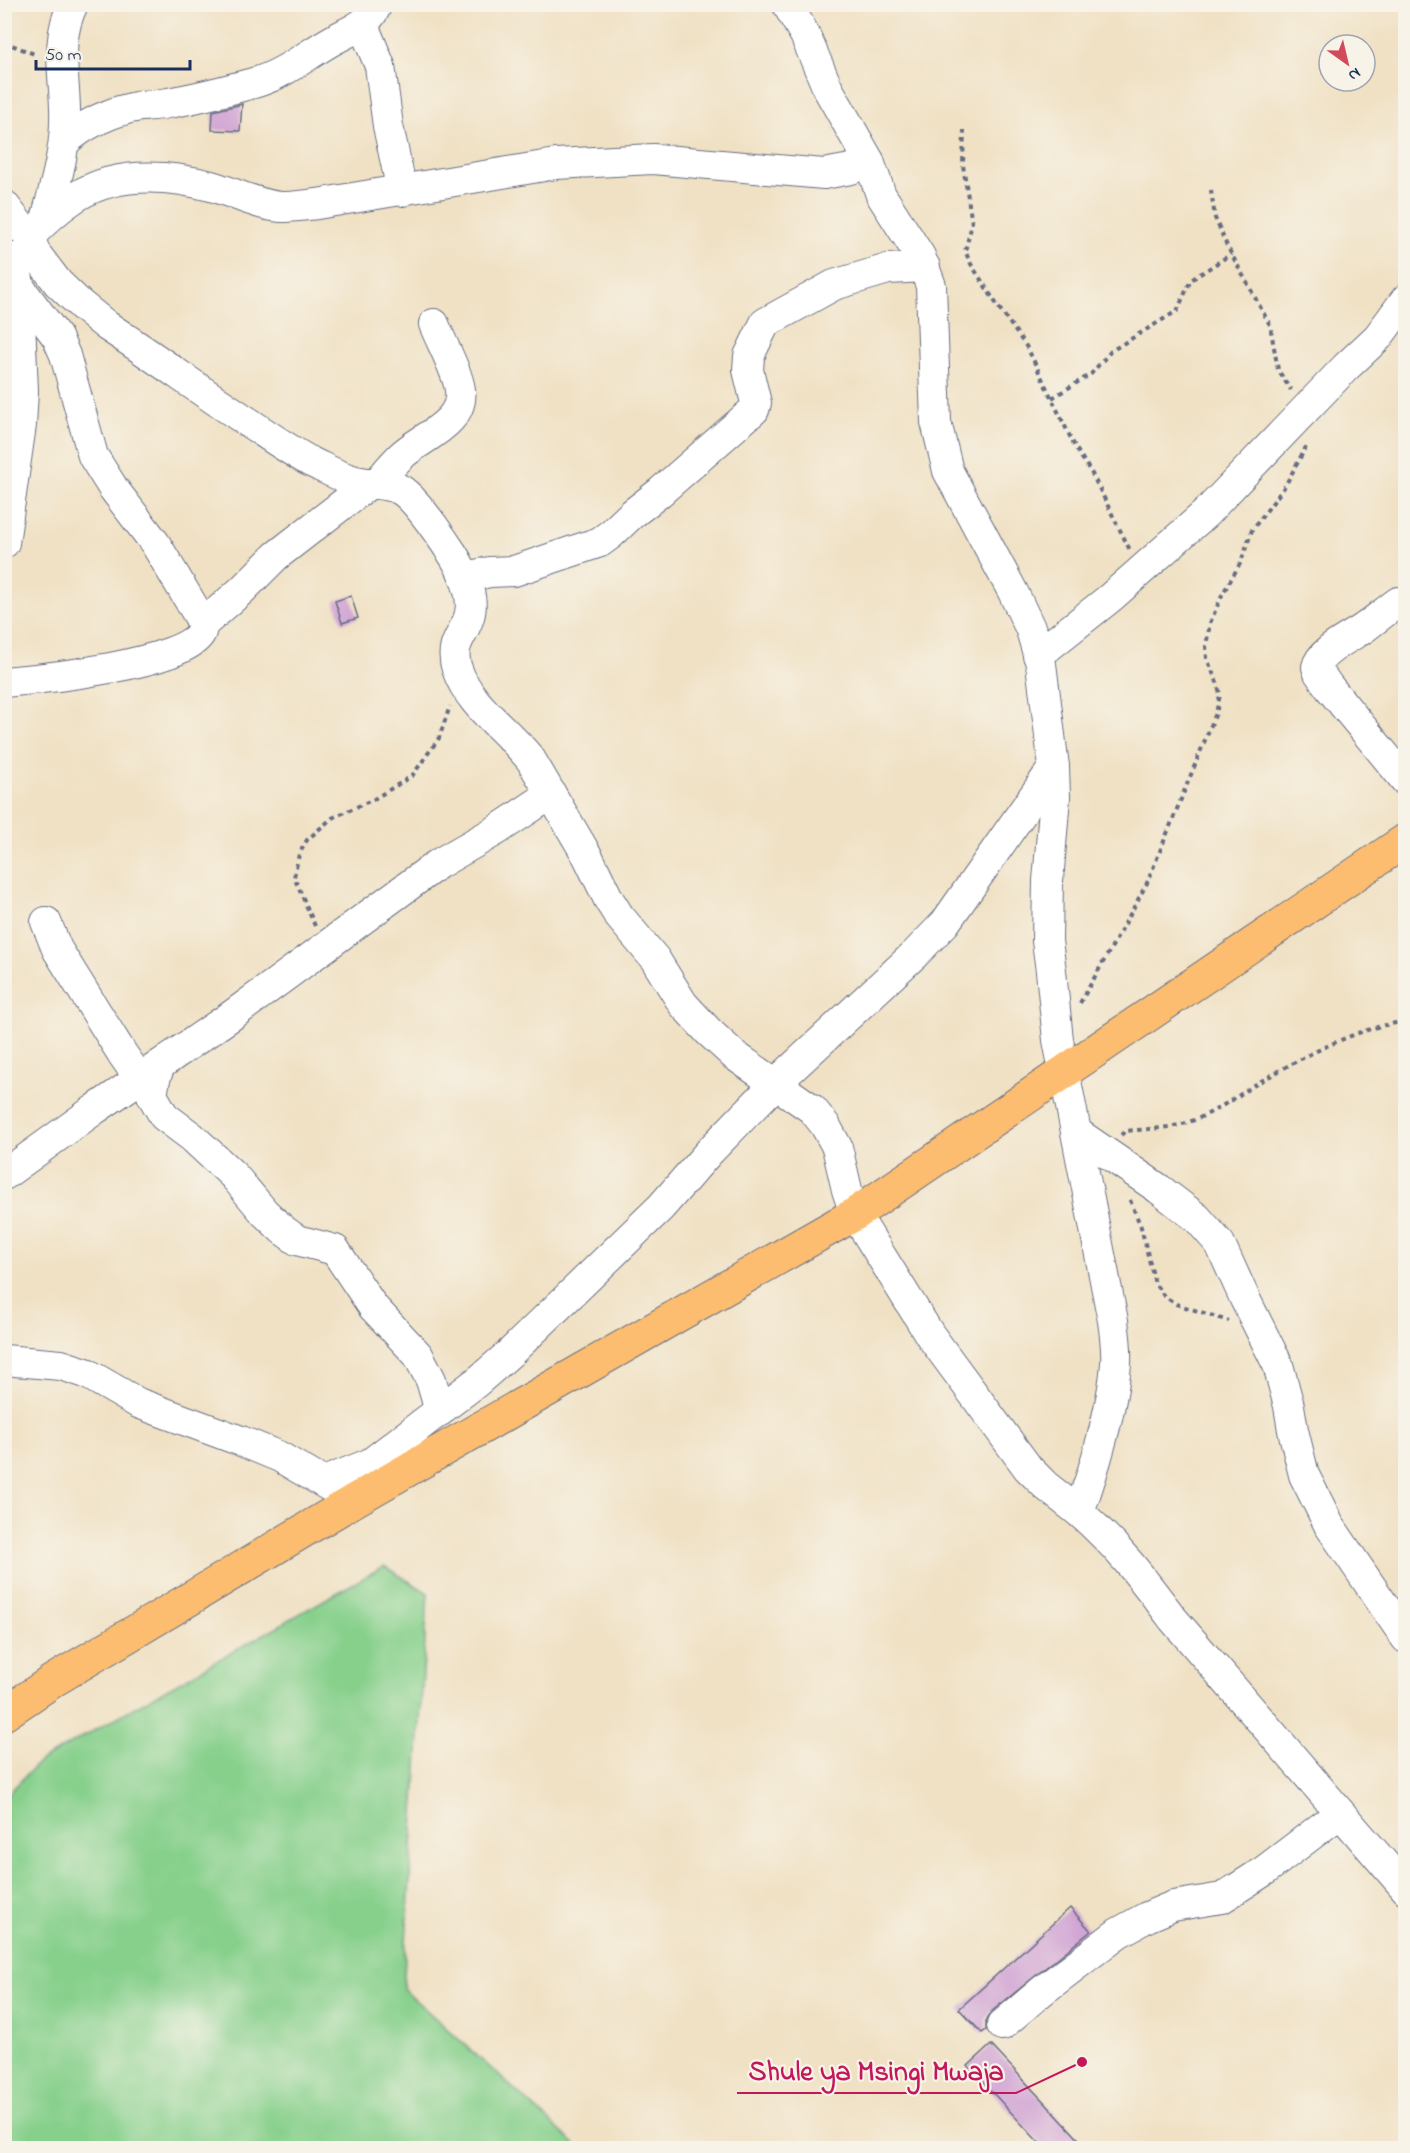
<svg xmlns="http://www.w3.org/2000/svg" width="1410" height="2153" font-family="'Indie Flower',sans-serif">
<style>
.green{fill:#87d08c;stroke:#518075;stroke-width:1.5}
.building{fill:#d1a5d4}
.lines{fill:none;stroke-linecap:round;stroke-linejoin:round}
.minor-casing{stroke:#666d82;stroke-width:32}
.major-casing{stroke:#666d82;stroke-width:35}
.path{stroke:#666d82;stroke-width:4;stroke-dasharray:4.5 4.5;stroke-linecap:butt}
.minor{stroke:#fff;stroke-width:30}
.major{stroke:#fcbd6f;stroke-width:33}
.leader{fill:none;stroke:#c2185b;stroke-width:2}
.callout-dot{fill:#c2185b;stroke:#f7f3e8;stroke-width:2}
.callout-label{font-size:28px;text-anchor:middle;font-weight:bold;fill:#c2185b;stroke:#f7f3e8;stroke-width:4.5;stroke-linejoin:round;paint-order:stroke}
</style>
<rect width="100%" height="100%" fill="#f7f3e8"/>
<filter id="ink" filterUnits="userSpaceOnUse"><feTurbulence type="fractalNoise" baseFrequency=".0167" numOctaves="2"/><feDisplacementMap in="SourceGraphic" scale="12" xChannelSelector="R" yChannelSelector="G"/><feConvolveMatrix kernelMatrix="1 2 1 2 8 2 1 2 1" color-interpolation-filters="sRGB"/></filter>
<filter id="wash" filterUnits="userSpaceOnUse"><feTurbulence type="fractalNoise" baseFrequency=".008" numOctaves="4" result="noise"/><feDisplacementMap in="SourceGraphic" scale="24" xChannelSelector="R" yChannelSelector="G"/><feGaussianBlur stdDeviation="1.35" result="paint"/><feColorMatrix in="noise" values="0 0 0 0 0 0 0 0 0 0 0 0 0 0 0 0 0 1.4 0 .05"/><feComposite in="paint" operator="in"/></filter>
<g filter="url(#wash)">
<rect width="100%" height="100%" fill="#f0e1c4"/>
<!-- green -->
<path class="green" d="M384,1566L428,1593L403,1989L579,2148H5V1797L40,1761Z"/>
<g id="blocks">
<!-- building -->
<g class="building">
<path d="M242,104L240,131L212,130L213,111Z"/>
<path d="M351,596L358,618L342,623L335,601Z"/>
<path d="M1070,1908L1091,1931L991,2012L986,2020V2030L982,2033L959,2009Z"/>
<path d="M991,2045L1087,2148H1044L968,2066Z"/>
</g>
</g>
</g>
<g filter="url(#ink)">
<use href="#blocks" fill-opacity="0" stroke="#666d82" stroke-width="1.5"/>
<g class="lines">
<!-- minor casing -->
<g class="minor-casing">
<g id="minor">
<path d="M787,4L805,35L828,89L869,161L881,195L920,256L931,286L936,422L948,471L1013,592L1031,630L1041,664L1054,767L1055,797L1048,881L1047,941L1051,971L1058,1040L1113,1321C1115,1335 1117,1349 1116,1363C1113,1406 1094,1471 1079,1512C1117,1545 1143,1579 1173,1619L1406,1889"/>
<path d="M363,25L380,66L388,126L402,191"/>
<path d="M64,143C82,124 115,110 141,106C150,105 159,105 168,103C197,98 228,90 257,82C284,74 308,54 333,40C351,30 369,25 377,4"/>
<path d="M4,205L29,237L36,254L58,283L81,305L107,326C153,356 197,388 242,418C265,433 287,449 311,462C324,468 338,476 352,480C368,485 387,482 401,490C416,499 442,538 452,553C462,568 474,595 470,613C466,634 448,643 457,669C470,707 507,729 531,760L588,857L609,900L619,916L655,959L683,1004L709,1032L734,1055L812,1109L825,1125L837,1147L847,1190L855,1214L930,1335L1028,1468L1046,1486L1079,1512"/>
<path d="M46,220C54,188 64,157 65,124C67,81 53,45 73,4"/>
<path d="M29,237C42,224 55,211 70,201C110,171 165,174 211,186C233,192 257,205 281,207C293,207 306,205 317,204L556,164L653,159L824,174L851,169L869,161"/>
<path d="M377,484C384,474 392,465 401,456C421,437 465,423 460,390C458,373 441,342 434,324"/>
<path d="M4,543L21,425L23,391L20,321L27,299"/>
<path d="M465,577L490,572L514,571L600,542L611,534L632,514L659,493L754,410L756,403L748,370L749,356L765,323L834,285L888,269L925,267"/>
<path d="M1398,602C1386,611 1375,620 1364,628C1351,637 1320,651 1317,667L1319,673L1329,687L1406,781"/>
<path d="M202,625L242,590L276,556L370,483"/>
<path d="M1038,655L1110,598L1205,514L1346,367L1378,337L1406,299"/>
<path d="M4,682C39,679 187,664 201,632C203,627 201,623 200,618L155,543L113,488L93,456L65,355L57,337L20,288L13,258"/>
<path d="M46,922L57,949L123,1055L140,1079"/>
<path d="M160,1065L155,1079L152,1095L164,1116L192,1137L234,1176L265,1213L283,1230L297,1240L335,1250L373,1307L418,1355L431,1380L440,1411"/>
<path d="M1076,1132L1159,1189L1197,1218L1220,1244L1245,1299L1278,1365L1289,1406L1293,1430L1304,1475L1329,1525L1406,1638"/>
<path d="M4,1175L94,1110L231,1016L438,864L497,830L551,794"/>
<path d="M4,1360L61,1365L86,1373L138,1403L241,1441L280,1457L341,1493"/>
<path d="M324,1482L371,1463L478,1381L509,1354L661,1207L709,1152L776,1083L916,953L945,923L1054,767"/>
<path d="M1002,2025L1042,1991L1118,1933L1147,1917L1173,1906L1222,1898L1264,1871L1340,1813"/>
</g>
</g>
<!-- major casing -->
<g class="major-casing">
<path id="major" d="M4,1714L54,1680L355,1500L855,1214L1406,840"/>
</g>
<!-- path -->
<g class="path">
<path d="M4,42L37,55"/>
<path d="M964,130L963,165L972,224L965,251L971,264L999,308L1028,349L1075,447L1092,474L1130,550"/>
<path d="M1211,190L1215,218L1227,246L1270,325L1278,370L1291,390"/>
<path d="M1052,398L1091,374L1111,351L1177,311L1191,280L1231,254"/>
<path d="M315,926L294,877L299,854L307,840L332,818L374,799L412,776L439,738L450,706"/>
<path d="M1080,1003L1122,929L1147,883L1216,713L1220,695L1217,682L1207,659L1206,646L1210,623L1222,595L1241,562L1252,530L1285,486L1306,447"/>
<path d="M1121,1135L1125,1131C1146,1129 1169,1129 1189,1122C1212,1114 1233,1099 1253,1086C1293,1062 1359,1025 1406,1022"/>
<path d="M1130,1200L1141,1227L1155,1284L1164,1296L1176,1304L1229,1321"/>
</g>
<!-- minor -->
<use href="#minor" class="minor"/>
<!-- major -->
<use href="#major" class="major"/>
</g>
</g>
<!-- callouts -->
<path class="leader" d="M1082 2062L1016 2093H737"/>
<circle class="callout-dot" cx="1082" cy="2062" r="6"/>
<g class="callout-label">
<text x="876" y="2080">Shule ya Msingi Mwaja</text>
</g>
<!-- margin -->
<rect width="1410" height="2153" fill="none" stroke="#f7f3e8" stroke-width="24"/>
<!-- north arrow -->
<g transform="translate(1347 63) rotate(146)"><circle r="28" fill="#f7f3e8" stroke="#9fa5b1" stroke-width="1.5"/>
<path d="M0-4.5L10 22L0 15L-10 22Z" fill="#d1495b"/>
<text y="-9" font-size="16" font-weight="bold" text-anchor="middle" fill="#1b2f5e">N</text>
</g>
<!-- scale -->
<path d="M36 60v9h154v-9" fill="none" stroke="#1b2f5e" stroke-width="3"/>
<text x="45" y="60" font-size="18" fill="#1b2f5e" stroke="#f7f3e8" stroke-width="4.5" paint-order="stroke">50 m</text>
</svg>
